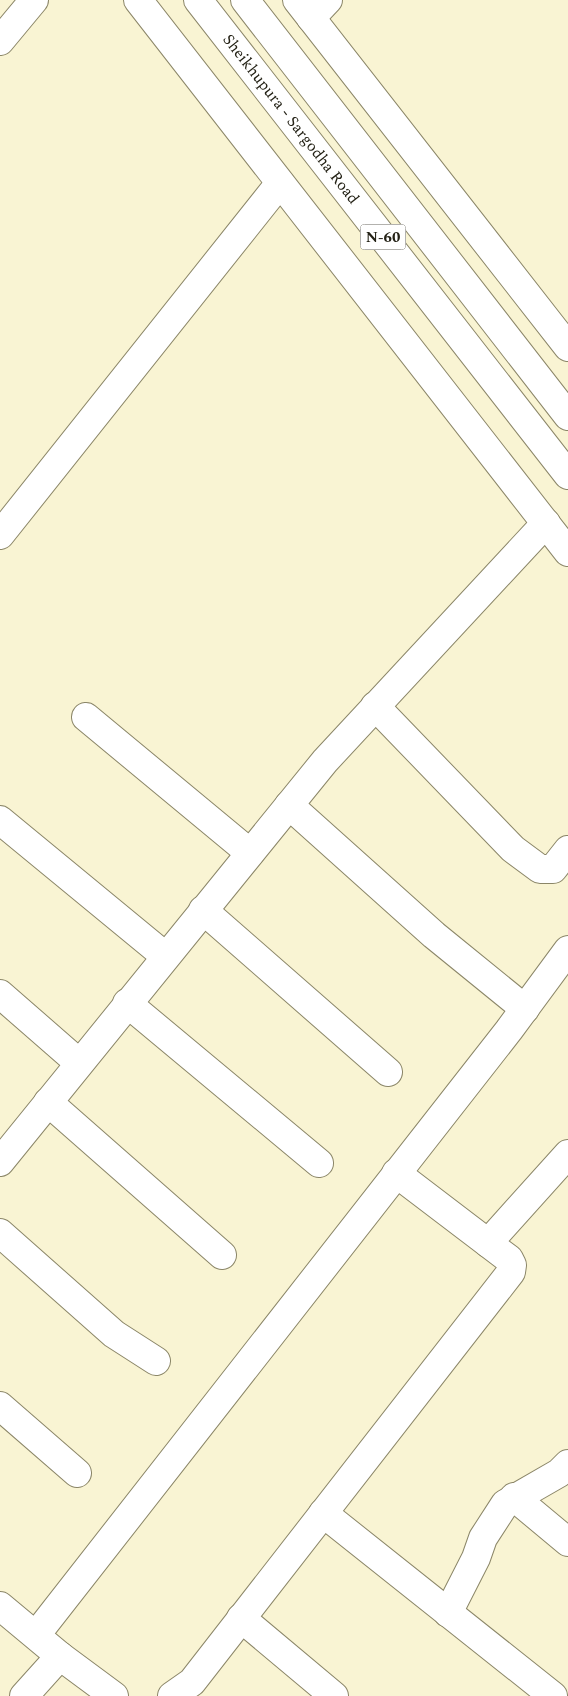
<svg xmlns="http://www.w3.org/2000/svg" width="568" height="1696" font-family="Spectral,serif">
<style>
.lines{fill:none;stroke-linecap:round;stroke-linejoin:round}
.minor-casing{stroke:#8b8668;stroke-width:30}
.trunk-casing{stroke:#8b8668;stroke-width:30}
.minor{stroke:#fff;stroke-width:28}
.trunk{stroke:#fff;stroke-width:28}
.labels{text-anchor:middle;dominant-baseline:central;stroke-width:4;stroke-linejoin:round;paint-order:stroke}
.shield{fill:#fff;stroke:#66645c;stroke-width:1}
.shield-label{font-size:15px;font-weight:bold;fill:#242216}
.street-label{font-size:16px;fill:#242216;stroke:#fff}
</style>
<rect width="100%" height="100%" fill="#f9f4d3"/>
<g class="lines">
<!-- minor casing -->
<g class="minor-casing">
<g id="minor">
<path d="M138,0L568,552"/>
<path d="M297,0L568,347"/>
<path d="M311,18L328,0"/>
<path d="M0,41L34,0"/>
<path d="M0,535L280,183"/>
<path d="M375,706L513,849L540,869H553L568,850"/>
<path d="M86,717L250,853"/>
<path d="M289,805L434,935L525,1009"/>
<path d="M0,820L165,956"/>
<path d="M203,910L388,1072"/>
<path d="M0,994L79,1063"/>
<path d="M127,1003L319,1163"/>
<path d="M48,1102L222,1255"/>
<path d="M0,1162L325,761L546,523"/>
<path d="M0,1233L114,1334L156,1361"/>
<path d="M488,1243L568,1154"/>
<path d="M0,1406L77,1473"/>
<path d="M514,1497L568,1542"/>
<path d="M323,1513L553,1696"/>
<path d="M0,1606L60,1656L114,1696"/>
<path d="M448,1613L476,1558L483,1538L505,1504L559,1473L568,1464"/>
<path d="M241,1618L334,1696"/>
<path d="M36,1635L509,1030L568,950"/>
<path d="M24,1696L60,1656"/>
<path d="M172,1696L192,1682L511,1272L512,1265L509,1259L396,1173"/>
</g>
</g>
<!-- trunk casing -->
<g class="trunk-casing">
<g id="trunk">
<path d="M198,0L568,475"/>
<path d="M245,0L568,416"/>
</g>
</g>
<!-- minor -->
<use href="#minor" class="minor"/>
<!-- trunk -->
<use href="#trunk" class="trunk"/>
</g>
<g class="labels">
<!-- shield labels -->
<rect class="shield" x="360.5" y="224.5" width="45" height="25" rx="4"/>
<g class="shield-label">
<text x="383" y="237">N-60</text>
</g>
<!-- street labels -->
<g class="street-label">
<text transform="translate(291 119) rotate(52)">Sheikhupura - Sargodha Road</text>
</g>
</g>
</svg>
